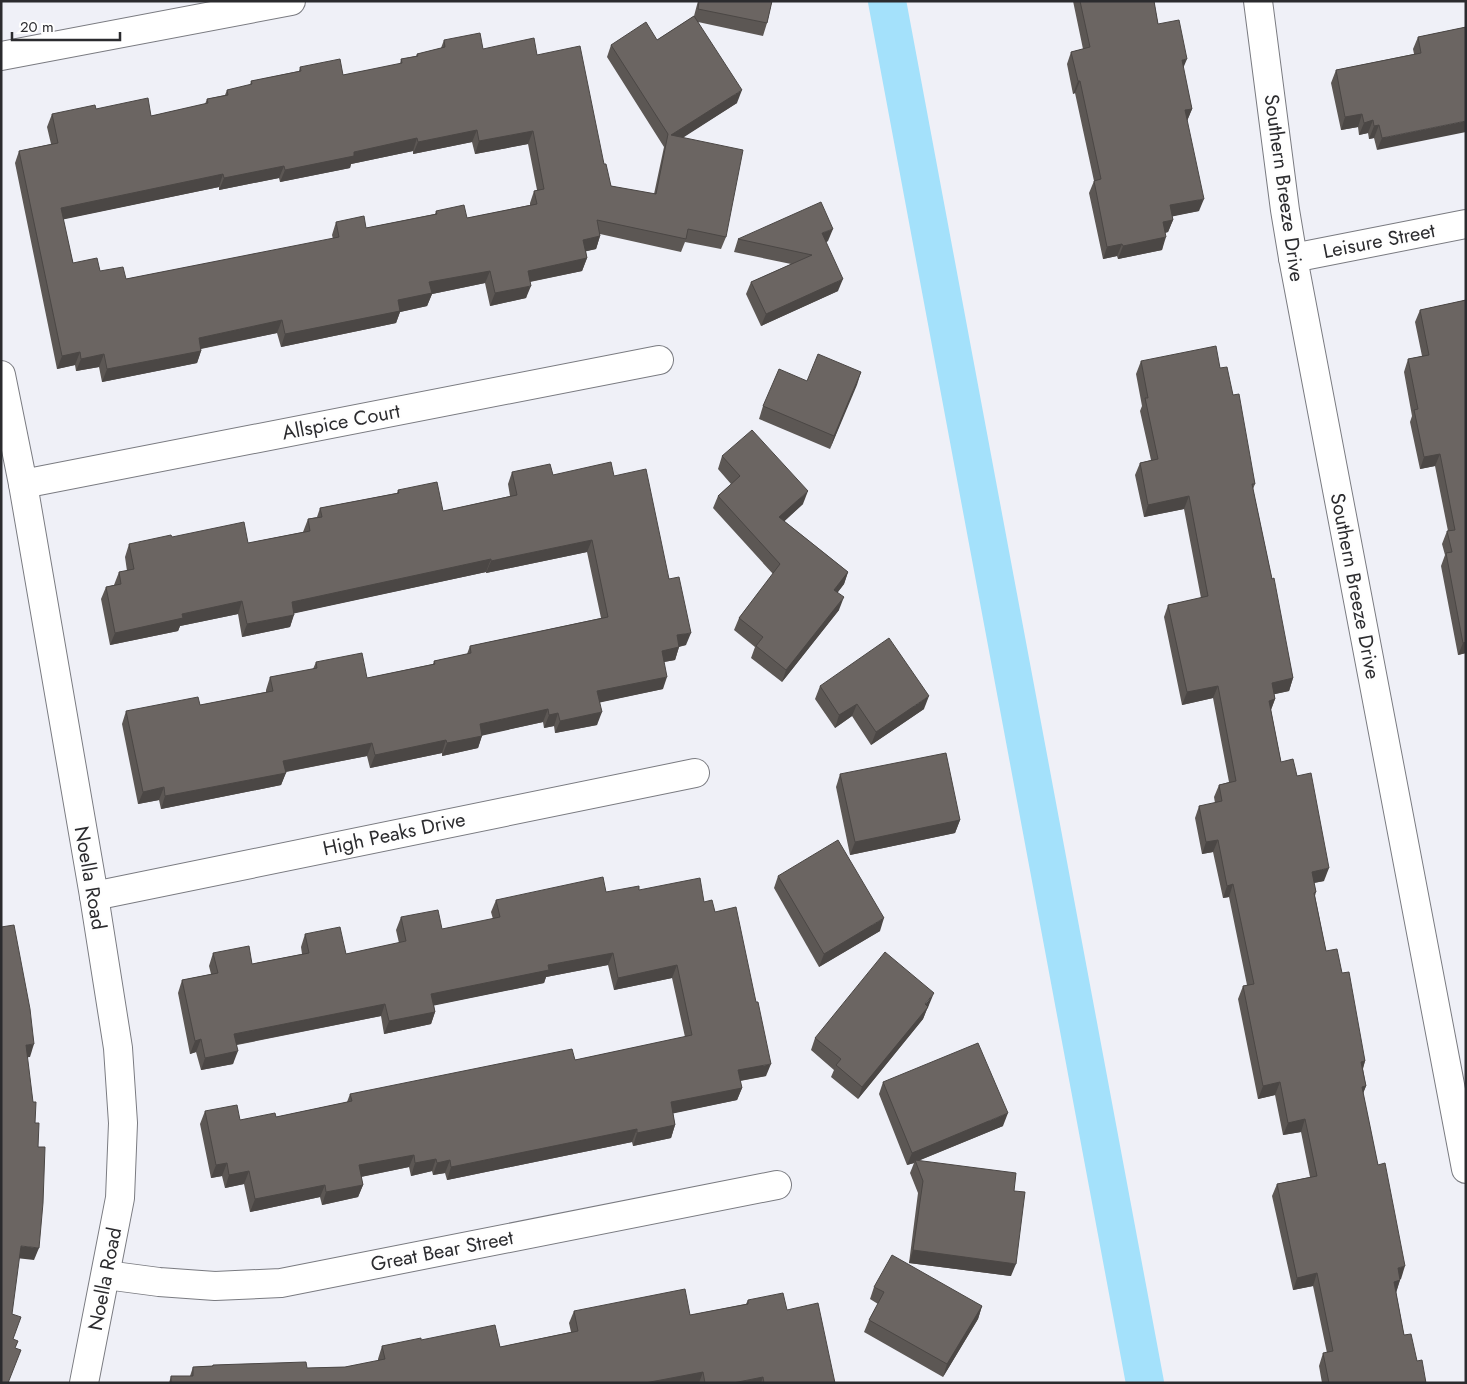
<svg xmlns="http://www.w3.org/2000/svg" width="1467" height="1384" font-family="Jost,sans-serif">
<style>
.lines{fill:none;stroke-linecap:round;stroke-linejoin:round}
.canal{stroke:#a4e1fb;stroke-width:38}
.minor-casing{stroke:#7a7b81;stroke-width:30}
.minor{stroke:#fff;stroke-width:28}
.wall{fill:#5c5754;fill-rule:evenodd}
.shaded-wall{fill:#4b4745}
.building{fill:#6b6562;stroke:#4b4745;fill-rule:evenodd}
.labels{text-anchor:middle;dominant-baseline:central;stroke-width:5;stroke-linejoin:round;paint-order:stroke}
.street-label{font-size:20px;fill:#2b2b2e;stroke:#fefefe}
</style>
<rect width="100%" height="100%" fill="#eff0f7"/>
<g class="lines">
<!-- canal -->
<path class="canal" d="M887,1L1145,1383"/>
<!-- minor casing -->
<g class="minor-casing">
<g id="minor">
<path d="M1258,1L1285,210L1293,258L1466,1169"/>
<path d="M1,56L291,1"/>
<path d="M1293,258L1466,224"/>
<path d="M1,375L23,484L94,896L118,1048L123,1123L120,1198L84,1383"/>
<path d="M23,484L659,360"/>
<path d="M94,896L695,773"/>
<path d="M106,1275L159,1282L215,1286L281,1283L777,1185"/>
</g>
</g>
<!-- minor -->
<use href="#minor" class="minor"/>
</g>
<!-- wall -->
<g class="wall">
<path d="M698,1H772L767,23L763,36L698,22L737,103L683,137L726,237L721,249L685,242L681,252L600,234V236L596,249L586,251L587,258L582,271L530,282L526,298L490,306L485,283L432,294L427,306L400,312L396,323L281,347L277,333L201,349V351L197,363L102,382L99,367L76,371L75,365L57,369L15,163L19,151L51,144L47,127L52,114L96,109L151,116L205,104L207,99L225,95L227,90L250,85L251,81L299,71L300,67L343,75L400,64L401,59L416,56L417,54L441,48L444,40L483,49L537,55L604,164L611,186L654,194L664,147L607,57L611,45L657,40L694,16ZM472,142L475,154L528,144L537,190L534,191L530,203V205L467,218L436,211L435,214L366,228L336,222L332,235L333,239L126,279L73,263L63,219L219,187V190L279,178L280,182L350,168L351,164L413,151V154Z"/>
<path d="M1073,1H1154L1158,24L1183,69L1192,109L1187,121L1199,211L1172,216L1173,220L1168,232L1165,233L1162,250L1118,259L1117,256L1103,259L1089,193L1094,181L1075,93L1073,94L1067,64L1071,52L1083,49Z"/>
<path d="M1466,27L1377,150L1374,138L1369,139L1368,133L1359,135L1358,127L1341,130L1331,83L1336,70L1414,54L1413,49L1418,37Z"/>
<path d="M738,239L828,241L826,242L838,291L761,326L746,294L751,282L791,264L734,252Z"/>
<path d="M1466,300V653L1458,655L1441,566L1445,555L1442,544L1447,531H1448L1435,466L1420,469L1410,422L1412,416L1404,372L1408,359L1422,356L1415,322L1420,310Z"/>
<path d="M1141,361L1220,368L1233,395L1255,484L1253,489L1293,678L1289,691L1274,694L1275,699L1271,710L1281,762L1297,776L1324,881L1314,883L1316,892L1315,896L1326,951L1342,973L1365,1061L1363,1069L1366,1086L1363,1093L1401,1279H1400V1280L1396,1292L1404,1335L1417,1361L1426,1383H1322L1319,1366L1323,1353H1327L1313,1286L1293,1290L1272,1196L1277,1184L1310,1177L1301,1132L1283,1135L1275,1095L1258,1099L1238,999L1243,986L1247,985L1229,897L1223,898L1213,852L1202,854L1195,818L1199,806L1215,803L1214,797L1219,785L1229,782L1213,698L1182,705L1164,617L1168,605L1201,598L1184,509L1144,517L1135,475L1140,463L1151,460L1140,411L1142,406L1136,374Z"/>
<path d="M861,372L830,449L759,419L763,406L807,381Z"/>
<path d="M722,456L803,504L784,521L848,572L844,584L838,592L839,610L782,682L751,658L755,647L734,630L739,618L773,574L713,508L718,496L731,484L718,469Z"/>
<path d="M512,472L553,475L614,476L669,579L686,645L679,647L675,660L664,662L663,689L600,702L597,725L555,733L554,726L544,728L543,722L482,735L478,748L442,756V753L370,768L367,756L286,772L281,785L161,809L159,800L138,804L122,724L126,711L200,705L266,692V690L270,677L313,669L316,662L367,678L433,664L434,661L467,654L470,646L601,618L587,552L486,573V572L294,613L290,627L242,637L238,614L180,626L178,631L110,645L101,599L106,587L114,585L119,572L127,571L125,557L129,544L172,537L248,543L303,532L308,519L317,517L320,508L397,493L398,490L443,511L510,496L508,484Z"/>
<path d="M820,686L924,709L871,745L852,716L835,728L815,699Z"/>
<path d="M840,774L960,820L955,833L850,855L836,787Z"/>
<path d="M778,876L880,931L819,967L774,888Z"/>
<path d="M639,890L704,902L715,912L766,1076L740,1081L742,1088L737,1100L673,1113L675,1125L671,1138L633,1146L632,1142L447,1180L445,1173L433,1175L432,1171L411,1176L409,1167L361,1177L363,1185L358,1197L322,1205L320,1197L250,1212L244,1184L225,1188L222,1176L211,1178L200,1124L205,1111L240,1120L276,1117L347,1102L350,1094L575,1060L685,1037L672,978L614,990L608,965L546,977L544,983L434,1005L435,1012L431,1024L384,1034L381,1016L237,1045L233,1064L201,1070L196,1052L190,1054L178,993L182,980L211,974L209,966L213,953L252,964L302,954L301,947L305,934L346,954L399,943L396,930L401,917L442,929L493,919L491,912L496,900Z"/>
<path d="M929,1005L927,1009L923,1019L858,1099L831,1077L834,1070L811,1050L815,1038Z"/>
<path d="M883,1082L1003,1126L918,1161L1014,1191L1011,1276L909,1263L918,1193L910,1173L914,1163L907,1165L879,1094Z"/>
<path d="M874,1287L982,1306L978,1319L943,1377L864,1332L869,1320L878,1304L870,1299Z"/>
<path d="M748,1300L787,1310L835,1383H169L171,1376H190L193,1367L212,1366L213,1365L307,1368L345,1367L378,1361V1359L382,1346L421,1340L500,1347L571,1332L569,1323L574,1311L690,1315L746,1304Z"/>
</g>
<!-- shaded-wall -->
<g class="shaded-wall">
<path d="M1187,59L1182,71V60Z"/>
<path d="M1078,81H1080L1075,93L1073,94Z"/>
<path d="M742,90L737,103L667,148L671,135Z"/>
<path d="M1192,109L1187,121L1185,110Z"/>
<path d="M1362,114L1358,127L1341,130L1345,117Z"/>
<path d="M1373,120L1368,133L1359,135L1364,123Z"/>
<path d="M1466,121V132L1377,150L1382,138Z"/>
<path d="M1379,125L1374,138L1369,139L1374,126Z"/>
<path d="M477,130L472,142L413,154L418,142Z"/>
<path d="M533,131L528,144L475,154L479,141Z"/>
<path d="M417,138L413,151L351,164L350,168L280,182L285,170L354,152Z"/>
<path d="M284,166L279,178L219,190L224,178Z"/>
<path d="M223,174L219,187L56,221L61,208Z"/>
<path d="M1204,199L1199,211L1165,218L1170,205Z"/>
<path d="M1173,220L1168,232L1159,234L1163,222Z"/>
<path d="M833,229L828,241L818,246L822,233Z"/>
<path d="M600,236L596,249L579,253L583,240Z"/>
<path d="M1166,237L1162,250L1118,259L1123,246Z"/>
<path d="M1122,244L1117,256L1103,259L1107,247Z"/>
<path d="M587,258L582,271L523,283L528,271Z"/>
<path d="M490,271L485,283L432,294L427,306L400,312L396,323L281,347L285,334L398,300L429,282Z"/>
<path d="M843,279L838,291L761,326L766,314Z"/>
<path d="M531,286L526,298L490,306L495,293Z"/>
<path d="M282,320L277,333L194,350L199,338Z"/>
<path d="M201,351L197,363L102,382L107,369Z"/>
<path d="M80,352L75,365L57,369L62,356Z"/>
<path d="M104,354L99,367L76,371L81,359Z"/>
<path d="M861,372L857,385L830,449L834,436Z"/>
<path d="M1440,454L1435,466L1420,469L1424,457Z"/>
<path d="M808,491L803,504L775,530L779,517Z"/>
<path d="M1189,496L1184,509L1144,517L1148,505Z"/>
<path d="M592,540L587,552L486,573L491,561Z"/>
<path d="M491,559L486,572L287,615L292,602Z"/>
<path d="M848,572L844,584L830,602L834,590Z"/>
<path d="M844,597L839,610L782,682L786,670Z"/>
<path d="M242,601L238,614L180,626L178,631L110,645L115,633L182,614Z"/>
<path d="M294,615L290,627L242,637L247,624Z"/>
<path d="M691,633L686,645L672,648L677,635Z"/>
<path d="M1466,642V653L1458,655L1463,643Z"/>
<path d="M679,647L675,660L658,663L662,651Z"/>
<path d="M667,677L663,689L593,704L597,691Z"/>
<path d="M1293,678L1289,691L1267,696L1272,683Z"/>
<path d="M1218,686L1213,698L1182,705L1187,692Z"/>
<path d="M929,696L924,709L871,745L876,732Z"/>
<path d="M1275,699L1270,712L1269,701Z"/>
<path d="M857,704L852,716L835,728L839,715Z"/>
<path d="M548,709L543,722L476,737L480,724Z"/>
<path d="M602,712L597,725L555,733L560,721Z"/>
<path d="M558,713L554,726L544,728L549,715Z"/>
<path d="M482,736L478,748L442,756L447,743Z"/>
<path d="M446,740L442,753L370,768L375,755Z"/>
<path d="M372,743L367,756L279,773L283,761Z"/>
<path d="M286,773L281,785L161,809L165,796Z"/>
<path d="M164,787L159,800L138,804L143,792Z"/>
<path d="M960,820L955,833L850,855L855,842Z"/>
<path d="M1218,840L1213,852L1202,854L1206,842Z"/>
<path d="M1329,868L1324,881L1308,884L1312,872Z"/>
<path d="M1233,884L1229,897L1223,898L1227,886Z"/>
<path d="M884,918L880,931L819,967L824,954Z"/>
<path d="M613,953L608,965L546,977L544,983L427,1007L431,994L548,965Z"/>
<path d="M677,965L672,978L614,990L618,978Z"/>
<path d="M934,993L929,1005L927,1009L923,1019L858,1099L862,1087Z"/>
<path d="M385,1004L381,1016L229,1046L234,1034Z"/>
<path d="M435,1012L431,1024L384,1034L389,1021Z"/>
<path d="M201,1039L196,1052L190,1054L195,1041Z"/>
<path d="M34,1044L30,1057L21,1058L26,1045Z"/>
<path d="M238,1051L233,1064L201,1070L205,1058Z"/>
<path d="M1365,1061L1361,1074V1062Z"/>
<path d="M771,1064L766,1076L733,1082L738,1070Z"/>
<path d="M1280,1082L1275,1095L1258,1099L1263,1086Z"/>
<path d="M1366,1086L1361,1099L1362,1087Z"/>
<path d="M742,1088L737,1100L666,1115L671,1102Z"/>
<path d="M1008,1113L1003,1126L915,1162V1160L914,1163L907,1165L912,1153Z"/>
<path d="M1305,1119L1301,1132L1283,1135L1288,1123Z"/>
<path d="M675,1125L671,1138L633,1146L637,1133Z"/>
<path d="M637,1129L632,1142L447,1180L451,1167Z"/>
<path d="M414,1155L409,1167L355,1178L359,1165Z"/>
<path d="M436,1159L432,1171L411,1176L415,1163Z"/>
<path d="M450,1160L445,1173L433,1175L437,1163Z"/>
<path d="M227,1163L222,1176L211,1178L216,1165Z"/>
<path d="M249,1171L244,1184L225,1188L229,1175Z"/>
<path d="M325,1185L320,1197L250,1212L255,1199Z"/>
<path d="M363,1185L358,1197L322,1205L326,1192Z"/>
<path d="M21,1246L39,1248L34,1260L16,1258Z"/>
<path d="M913,1250L1016,1264L1011,1276L909,1263Z"/>
<path d="M1405,1266L1401,1279L1393,1280L1398,1268Z"/>
<path d="M1317,1273L1313,1286L1293,1290L1297,1278Z"/>
<path d="M1400,1280L1396,1293L1394,1282Z"/>
<path d="M982,1306L978,1319L943,1377L947,1364Z"/>
<path d="M703,1372L699,1383H645Z"/>
<path d="M763,1377L761,1383H733Z"/>
</g>
<!-- building -->
<g class="building">
<path d="M699,1H772L767,23L698,9Z"/>
<path d="M1080,1H1154L1158,24L1179,20L1187,59L1182,60L1192,109L1185,110L1204,199L1170,205L1173,220L1163,222L1166,237L1123,246L1122,244L1107,247L1094,181L1101,179L1080,81H1078L1071,52L1090,47Z"/>
<path d="M694,16L742,90L671,135L743,150L726,237L688,229L686,239L597,220L600,236L583,240L587,258L528,271L531,286L495,293L490,271L429,282L432,293L398,300L400,311L285,334L282,320L199,338L201,351L107,369L104,354L81,359L80,352L62,356L19,151L58,143L52,114L95,105L96,109L148,98L151,116L208,103L207,99L228,95L227,90L252,84L251,81L301,71L300,67L340,59L343,75L402,63L401,59L418,56L417,54L445,47L444,40L480,33L483,49L534,38L537,55L580,46L604,164H606L611,186L656,194L668,134L611,45L646,22L657,40ZM477,130L479,141L533,131L544,189L534,191L537,204L467,218L464,205L436,211L437,214L366,228L364,216L336,222L339,237L126,279L123,267L100,271L97,258L73,263L61,208L223,174L224,178L284,166L285,170L354,156V152L417,138L418,142Z"/>
<path d="M1466,27V121L1382,138L1379,125L1374,126L1373,120L1364,123L1362,114L1345,117L1336,70L1421,53L1418,37Z"/>
<path d="M821,202L833,229L822,233L843,279L766,314L751,282L812,255L738,239Z"/>
<path d="M1466,300V642L1463,643L1446,553L1452,552L1447,531L1455,530L1440,454L1424,457L1414,410L1418,409L1408,359L1429,355L1420,310Z"/>
<path d="M1216,346L1220,368L1227,367L1233,395L1239,394L1255,484H1252L1272,579L1274,578L1293,678L1272,683L1275,699L1269,701L1281,762L1293,759L1297,776L1311,773L1329,868L1312,872L1316,892L1314,893L1326,951L1337,949L1342,973L1349,972L1365,1061L1361,1062L1366,1086L1362,1087L1378,1165L1385,1163L1405,1266L1398,1268L1400,1280L1394,1282L1404,1335L1411,1334L1417,1361L1422,1360L1426,1383H1329L1323,1353L1333,1351L1317,1273L1297,1278L1277,1184L1317,1176L1305,1119L1288,1123L1280,1082L1263,1086L1243,986L1254,984L1233,884L1227,886L1218,840L1206,842L1199,806L1222,801L1219,785L1236,781L1218,686L1187,692L1168,605L1208,596L1189,496L1148,505L1140,463L1158,459L1145,398H1148L1141,361Z"/>
<path d="M818,354L861,372L834,436L763,406L779,369L807,381Z"/>
<path d="M752,430L808,491L779,517L848,572L834,590L844,597L786,670L756,646L763,637L739,618L780,564L718,496L740,476L722,456Z"/>
<path d="M611,462L614,476L646,469L669,579L679,577L691,633L677,635L679,647L662,651L667,677L597,691L602,712L560,721L558,713L549,715L548,709L480,724L482,736L447,743L446,740L375,755L372,743L283,761L286,773L165,796L164,787L143,792L126,711L198,697L200,705L273,691L270,677L317,668L316,662L362,653L367,678L435,664L434,661L471,653L470,646L608,617L592,540L491,561V559L292,602L294,615L247,624L242,601L182,614L183,618L115,633L106,587L121,584L119,572L134,569L129,544L171,535L172,537L244,522L248,543L310,531L308,519L322,517L320,508L399,493L398,490L437,482L443,511L517,495L512,472L550,464L553,475Z"/>
<path d="M889,638L929,696L876,732L857,704L839,715L820,686Z"/>
<path d="M946,753L960,820L855,842L840,774Z"/>
<path d="M838,840L884,918L824,954L778,876Z"/>
<path d="M603,877L606,892L639,886V890L700,878L704,902L712,900L715,912L736,907L756,1002H758L771,1064L738,1070L742,1088L671,1102L675,1125L637,1133V1129L451,1167L450,1160L437,1163L436,1159L415,1163L414,1155L359,1165L363,1185L326,1192L325,1185L255,1199L249,1171L229,1175L227,1163L216,1165L205,1111L237,1105L240,1120L275,1113L276,1117L352,1101L350,1094L572,1049L575,1060L692,1035L677,965L618,978L613,953L548,965L549,970L431,994L435,1012L389,1021L385,1004L234,1034L238,1051L205,1058L201,1039L195,1041L182,980L218,973L213,953L249,946L252,964L309,953L305,934L340,927L346,954L406,941L401,917L438,910L442,929L500,917L496,900Z"/>
<path d="M14,925L30,1009L34,1044L26,1045L33,1102H36L35,1123H39L38,1147H45L43,1203L39,1248L21,1246L12,1314L21,1317L13,1339L18,1341L15,1348L21,1350L8,1383H1V927Z"/>
<path d="M885,952L934,993L925,1004L928,1007L862,1087L836,1065L841,1059L815,1038Z"/>
<path d="M978,1043L1008,1113L912,1153L883,1082Z"/>
<path d="M915,1160L1016,1173L1014,1191L1025,1192L1016,1264L913,1250L923,1181Z"/>
<path d="M892,1255L982,1306L947,1364L869,1320L884,1292L874,1287Z"/>
<path d="M685,1289L690,1315L748,1304V1300L783,1293L787,1310L818,1303L835,1383H764L763,1377L733,1383H705L703,1372L645,1383H171V1376H193V1367L213,1366V1365L306,1362L307,1368L345,1367L385,1359L382,1346L421,1338V1340L495,1325L500,1347L578,1331L574,1311Z"/>
</g>
<g class="labels">
<!-- street labels -->
<g class="street-label">
<text transform="translate(1284 188) rotate(82)">Southern Breeze Drive</text>
<text transform="translate(1379 241) rotate(-11)">Leisure Street</text>
<text transform="translate(341 422) rotate(-11)">Allspice Court</text>
<text transform="translate(1355 586) rotate(79)">Southern Breeze Drive</text>
<text transform="translate(394 834) rotate(-12)">High Peaks Drive</text>
<text transform="translate(90 878) rotate(80)">Noella Road</text>
<text transform="translate(442 1251) rotate(-11)">Great Bear Street</text>
<text transform="translate(105 1279) rotate(-79)">Noella Road</text>
</g>
</g>
<!-- border -->
<rect width="1467" height="1384" fill="none" stroke="#2b2b2e" stroke-width="5"/>
<!-- scale -->
<path d="M12 32v8h108v-8" fill="none" stroke="#2b2b2e" stroke-width="2.5"/>
<text x="20" y="32" font-size="15" fill="#2b2b2e" stroke="#fefefe" stroke-width="4" paint-order="stroke">20 m</text>
</svg>
